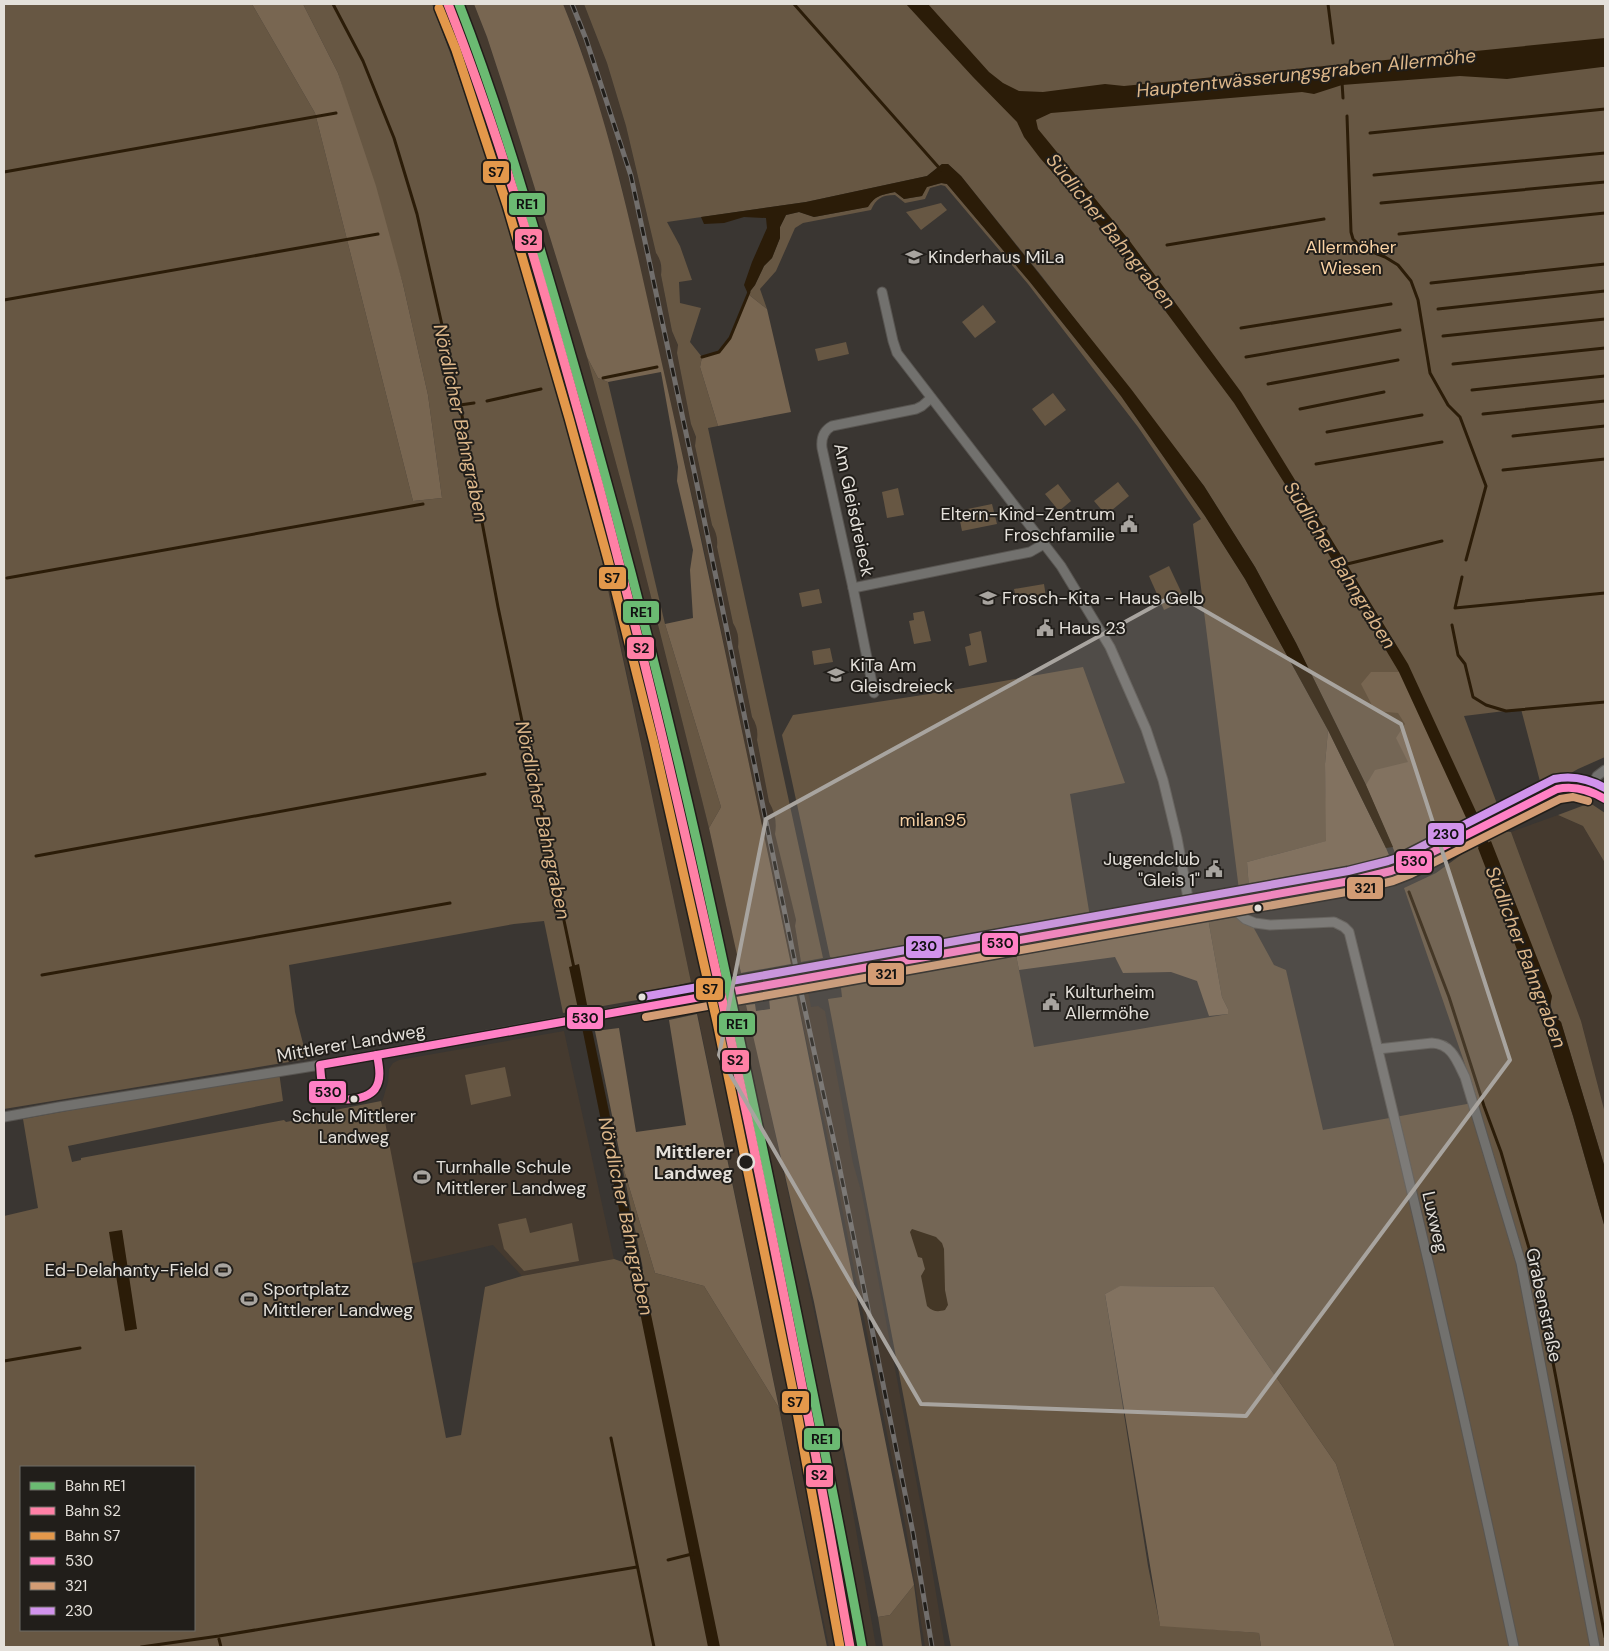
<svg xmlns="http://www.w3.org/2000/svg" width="1609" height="1651" font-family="'DM Sans',sans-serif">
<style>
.built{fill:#453a2f}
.green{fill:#675743;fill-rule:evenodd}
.forest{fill:#786651}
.water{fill:#2b1c08}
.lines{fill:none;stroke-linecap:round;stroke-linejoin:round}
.stream{stroke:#2b1c08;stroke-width:3}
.canal{stroke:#2b1c08;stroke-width:11}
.street-casing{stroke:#585551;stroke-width:11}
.street{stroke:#72716e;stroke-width:9}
.rail-casing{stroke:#716e6c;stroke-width:5}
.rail{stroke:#211e1a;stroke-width:3;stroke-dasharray:9;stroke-linecap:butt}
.bus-1-casing{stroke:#211e1a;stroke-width:11}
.bus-2-casing{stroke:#211e1a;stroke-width:11}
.bus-3-casing{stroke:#211e1a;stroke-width:11}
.bus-1{stroke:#ff80c5;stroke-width:8}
.bus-2{stroke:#d39c74;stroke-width:8}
.bus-3{stroke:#d193ec;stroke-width:8}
.rail-1-casing{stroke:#211e1a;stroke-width:12}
.rail-2-casing{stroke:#211e1a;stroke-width:12}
.rail-3-casing{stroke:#211e1a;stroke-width:12}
.rail-1{stroke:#6bba72;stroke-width:9}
.rail-2{stroke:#ff80a6;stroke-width:9}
.rail-3{stroke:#e3984b;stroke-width:9}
.marked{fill:#a8a49f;fill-opacity:0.2;stroke:#a8a49f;stroke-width:4;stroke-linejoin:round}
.bus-dot{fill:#e4e0da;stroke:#211e1a;stroke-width:2}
.stop-dot{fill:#211e1a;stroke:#e4e0da;stroke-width:2.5}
.labels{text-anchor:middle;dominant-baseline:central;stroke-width:4;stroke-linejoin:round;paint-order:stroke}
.bus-label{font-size:17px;fill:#e4e0da;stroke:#211e1a}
.park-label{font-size:18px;fill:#f9d2a4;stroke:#211e1a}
.poi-label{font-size:18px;fill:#e4e0da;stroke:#211e1a;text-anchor:start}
.street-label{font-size:18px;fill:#e4e0da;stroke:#211e1a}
.stop-label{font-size:18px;font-weight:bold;fill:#e4e0da;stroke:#211e1a;text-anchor:end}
.water-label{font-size:19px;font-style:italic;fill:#ddb78a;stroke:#211e1a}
.line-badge{stroke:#211e1a;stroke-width:2}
.pale-badge-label{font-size:14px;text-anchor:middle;font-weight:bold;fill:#111}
</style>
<rect width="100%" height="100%" fill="#3a3632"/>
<!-- built -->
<g class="built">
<path d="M432,4H474L487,37L506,95L587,357L634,529L709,828L741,973L691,982L624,660L584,485L538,319L512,230L467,96Z"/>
<path d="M563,4H584L607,63L626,126L656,253L660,259L661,267V275L672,331L678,346L677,353L691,423L696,438L695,446L712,525L716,532L718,540L717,547L733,623L737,631L739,638L738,647L752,717L756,724L758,732L757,741L769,802L773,809L777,826L776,834L796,920L795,926L801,962L791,964L702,540L619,176L579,43Z"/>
<path d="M1558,815L1583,826L1605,863V1113L1581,1021L1511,832Z"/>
<path d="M808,991L811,1007L818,1006L825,1011L853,1163L862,1194L925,1527L945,1647H925L906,1529L831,1153L796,993Z"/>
<path d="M746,1001L835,1407L876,1647H829L697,1011Z"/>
<path d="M564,1031L614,1259L522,1276L493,1245L410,1264L380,1104L383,1099L388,1082L389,1069L393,1063L399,1060Z"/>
</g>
<!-- green -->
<g class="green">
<path d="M4,4H252L315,113L413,501L442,498L428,395L403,284L338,73L303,4H432C491,161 543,321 584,484C595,527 604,570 613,613C640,736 665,859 691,982L662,989L663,992L660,996L563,1013L544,921L514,924L289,965L295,1012L307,1059L4,1109Z"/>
<path d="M584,4H1605V757L1578,769L1542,789L1521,709L1464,716L1499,809L1469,824L1397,857L1366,785L1296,643L1255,567L1204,486L1040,274L961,176L948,164H942L927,176L806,202L667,222L680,246L692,280L679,282L680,303L701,308L690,342L702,357L700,367L718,426L708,428L823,958L801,962L795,926L796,920L775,834C777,823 775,812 769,802L757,740C758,731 757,725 752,717L738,647C739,637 738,632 733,623L717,547C718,538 716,532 712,525L695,446L696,437L691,424L677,353L678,345L672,331L661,275C662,266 661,260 656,253L626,126L607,63Z"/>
<path d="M942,183L947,184L1030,282L1121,396L1205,516L1245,579L1328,730L1325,764L1327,841L1247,862L1249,889L1239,890L1193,524L1201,519L1138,427L1028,284L945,186L941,185L930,188L925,199L905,203L895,195C881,195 876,199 871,210L803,223L795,228L776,271L760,289L767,309L748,294L755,285L764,266L772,258L780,238V227L786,215L799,212L814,217L867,207C876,195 881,195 895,192L904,199L922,196L926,187Z"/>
<path d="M941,203L947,210L921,230L906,212Z"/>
<path d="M983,305L996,322L975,338L962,322Z"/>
<path d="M846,342L849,354L818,361L815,349Z"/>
<path d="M587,357L598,378L608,382L665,624L721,807L709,828L634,529Z"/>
<path d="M1053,393L1066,410L1045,426L1032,409Z"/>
<path d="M1118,482L1129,496L1106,515L1094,501Z"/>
<path d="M1058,484L1071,501L1059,511L1045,494Z"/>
<path d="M898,488L904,515L887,518L882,492Z"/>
<path d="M992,504L997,524L962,531L958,511Z"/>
<path d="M1169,566L1185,600L1164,610L1149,576Z"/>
<path d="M1044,584L1046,597L1017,603L1014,589Z"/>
<path d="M819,589L822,603L802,607L799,593Z"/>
<path d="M924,611L931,641L914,644L909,621L914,620L913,613Z"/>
<path d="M981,631L987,662L969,666L965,647L971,645L969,634Z"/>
<path d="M830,648L833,662L814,665L812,651Z"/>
<path d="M1083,667L1125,783L1070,794L1090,917L843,963L830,957L782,735L793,715L929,694Z"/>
<path d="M1590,803L1605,813V863L1583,826L1558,815Z"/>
<path d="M1501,831L1511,832L1581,1021L1605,1113V1168L1561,1022C1552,1014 1549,1008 1552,996L1545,1009L1548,1019L1545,1028L1573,1116L1605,1228V1647H1395L1336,1464L1214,1287L1121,1286L1105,1294L1148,1566L1160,1625L1259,1633L1261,1647H951L828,999L842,997L840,979L1015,950L1034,1047L1228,1014V1009L1222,997L1208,918L1245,912L1274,965L1286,970L1323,1130L1478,1102L1404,888L1436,873L1476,844Z"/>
<path d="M505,1067L511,1096L471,1105L465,1075Z"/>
<path d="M279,1072L283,1101L68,1146L72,1162L81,1160V1158L284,1120L286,1122L320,1115V1113L381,1101L446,1438L461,1435L485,1287L522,1276L614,1259L643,1269L621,1160L655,1273L704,1286L779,1408L827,1647H4V1216L38,1208L23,1119ZM21,1467H194V1630H21Z"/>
<path d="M526,1218L530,1233L572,1223L579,1261L524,1271L504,1249L498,1224Z"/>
<path d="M914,1585L922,1647H883L878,1617L890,1615Z"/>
</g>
<!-- forest -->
<g class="forest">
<path d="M252,4H303L338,73L376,186L403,284L428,395L442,498L413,501L315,113Z"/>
<path d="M474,4H563C612,123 636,251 665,377C709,572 750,768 791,964L741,973L709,828L721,807L665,624L693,618L690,570L693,550L677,481L678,467L661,372L608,382L598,378L587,357L506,95L487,37Z"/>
<path d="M748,294L767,309L791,412L718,426L700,367L702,357L719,352L730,338Z"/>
<path d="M1371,672H1399L1469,824L1397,857L1366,785L1375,770L1408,762L1396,738L1405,724L1398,713L1375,711L1361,684Z"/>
<path d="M1328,730L1386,848L1391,860L1361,868L1249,889L1247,862L1326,841L1325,764Z"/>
<path d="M1208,918L1222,997L1228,1009V1014L1209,1016L1197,981L1171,972L1123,973L1115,957L1019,970L1015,950Z"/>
<path d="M796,993L914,1585L890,1615L878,1617L814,1302L746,1005L755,1004L756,1011L770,1009L769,998Z"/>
<path d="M697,1014L779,1408L704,1286L655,1273L621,1160L595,1031L619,1028L636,1132L686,1125L669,1020Z"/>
<path d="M1120,1286L1214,1287L1336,1464L1395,1647H1261L1259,1633L1160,1626L1105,1294Z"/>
</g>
<!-- water -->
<g class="water">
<path d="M906,4H928L989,72L1003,83L1019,91L1043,92L1105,84L1124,86L1605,38V67H1602L1507,79L1460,76L1342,85L1314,94L1302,92L1051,113L1036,120L1038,129L1129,240L1241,392L1408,664L1479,818L1469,824L1399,672L1319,538L1234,403L1113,241L1040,158L1024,137L1017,122L973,77Z"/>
<path d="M942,164H948L961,176L1131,389L1204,486L1255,567L1296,643L1366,785L1393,847L1386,848L1328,730L1245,579L1205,516L1121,396L1030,282L947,184L941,183L927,187L922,196L904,199L895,192C881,195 876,195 868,207L814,217L799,212L786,215L780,227V238L772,258L764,266L755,285L748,294L744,285L752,262L767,228L766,218L744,217L724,223L704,224L701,217L806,202L927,176Z"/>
<path d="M1491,841L1552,996L1550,1006L1553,1015L1561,1022L1605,1168V1228L1573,1116L1545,1028C1548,1016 1547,1010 1537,1002L1478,848Z"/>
<path d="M579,964L592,1030L720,1647H708L583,1032L569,967Z"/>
<path d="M912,1229L936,1237L942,1243L944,1249L945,1290L948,1305L945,1310C938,1312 933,1312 927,1306L921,1276L925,1269L922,1258L918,1257L910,1232Z"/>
<path d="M122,1230L137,1329L125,1331L109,1232Z"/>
</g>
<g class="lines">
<!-- stream -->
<g class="stream">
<path d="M333,4L363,61L394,138L417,214L460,405L498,607L574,968"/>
<path d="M794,4L941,170"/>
<path d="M1328,4L1333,43"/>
<path d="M1342,82L1343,98"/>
<path d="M1347,116L1351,232L1353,239L1362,248L1385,257L1398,265L1411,281L1418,300L1430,373L1448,405L1460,417L1486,486L1466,560"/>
<path d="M1370,133L1605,109"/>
<path d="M4,172L336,113"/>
<path d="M1374,175L1605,153"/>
<path d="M1381,203L1605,182"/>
<path d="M1399,234L1605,213"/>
<path d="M1167,245L1324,219"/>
<path d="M1431,283L1605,264"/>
<path d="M4,300L378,234"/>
<path d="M1438,309L1605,291"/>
<path d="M1241,328L1391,304"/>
<path d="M1443,336L1605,319"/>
<path d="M702,357L719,352L730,338L749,292"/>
<path d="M1246,357L1400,330"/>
<path d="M1453,364L1605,348"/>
<path d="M603,378L657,367"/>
<path d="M1268,384L1398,360"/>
<path d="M1472,390L1605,376"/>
<path d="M487,401L541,389"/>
<path d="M460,405L474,403"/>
<path d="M1300,409L1384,392"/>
<path d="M1483,414L1605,401"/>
<path d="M1327,432L1422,415"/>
<path d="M1513,436L1605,426"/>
<path d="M1316,464L1442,442"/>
<path d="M1503,470L1605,459"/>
<path d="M1343,565L1442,541"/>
<path d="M1462,577L1455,608L1605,593"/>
<path d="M7,578L423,504"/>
<path d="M1452,625L1458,655L1465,664L1473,697L1486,705L1506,711L1605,702"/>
<path d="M36,856L485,774"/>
<path d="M1409,892L1449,997L1484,1106L1501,1152L1531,1255L1537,1291L1552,1357L1605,1637"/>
<path d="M42,975L450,903"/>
<path d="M4,1361L80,1348"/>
<path d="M611,1438L654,1647"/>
<path d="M668,1560L692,1554"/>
<path d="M219,1639L221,1647"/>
<path d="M141,1647L219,1636L637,1567"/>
</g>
<!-- canal -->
<path class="canal" d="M1474,821L1489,859"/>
<!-- street casing -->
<g class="street-casing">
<g id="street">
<path d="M882,292L893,341L897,353L1061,566L1110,647L1146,729L1163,780L1177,838L1190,909"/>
<path d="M853,588L822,448C821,439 823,431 832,426L916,409L922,406L931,398"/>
<path d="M874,693L853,588L1030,552L1044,544"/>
<path d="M1590,791L1597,776L1605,770"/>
<path d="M1234,901L1236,911L1245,919L1255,923L1270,925L1334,922L1344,927L1349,932C1408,1169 1463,1408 1514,1647"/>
<path d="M1378,1049L1432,1043C1452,1044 1457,1061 1465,1077L1521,1263L1595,1647"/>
<path d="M4,1117L59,1107L320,1065L1350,881L1391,871L1407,865L1464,837L1557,789C1574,784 1590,790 1605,799"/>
</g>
</g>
<!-- street -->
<use href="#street" class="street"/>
<!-- rail casing -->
<g class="rail-casing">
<path id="rail" d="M572,4L586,39L631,176L695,475L801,992L838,1160L913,1533L932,1647"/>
</g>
<!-- rail -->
<use href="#rail" class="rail"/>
<!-- bus-1 casing -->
<g class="bus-1-casing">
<g id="bus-1">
<path d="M377,1055C379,1066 382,1079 375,1089C366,1101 335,1104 326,1091C320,1084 321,1073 320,1065Z"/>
<path d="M377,1055L1350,881L1391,871L1407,865L1557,789C1575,785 1590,790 1605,799"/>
</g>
</g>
<!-- bus-2 casing -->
<g class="bus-2-casing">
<path id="bus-2" d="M646,1017L1352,891L1393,881L1411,874L1560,799L1573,797L1588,801"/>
</g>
<!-- bus-3 casing -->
<g class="bus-3-casing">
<path id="bus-3" d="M642,997L1348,871L1388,861L1403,856L1554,779C1573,775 1589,779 1605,788"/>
</g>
<!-- bus-1 -->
<use href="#bus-1" class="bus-1"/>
<!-- bus-2 -->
<use href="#bus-2" class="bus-2"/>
<!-- bus-3 -->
<use href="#bus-3" class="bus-3"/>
<!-- rail-1 casing -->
<g class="rail-1-casing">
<path id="rail-1" d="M459,4C499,107 530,214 561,320C612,494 658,670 698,847C730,991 760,1135 790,1280C815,1402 840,1524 862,1647"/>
</g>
<!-- rail-2 casing -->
<g class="rail-2-casing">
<path id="rail-2" d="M448,4C509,159 553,322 598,483C635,620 668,758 699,896C737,1062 771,1229 804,1396C821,1479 835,1563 850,1647"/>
</g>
<!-- rail-3 casing -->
<g class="rail-3-casing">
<path id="rail-3" d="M439,8L456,50L507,205L569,418L608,560L654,743L717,1022L795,1401L840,1647"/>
</g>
<!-- rail-1 -->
<use href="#rail-1" class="rail-1"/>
<!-- rail-2 -->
<use href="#rail-2" class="rail-2"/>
<!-- rail-3 -->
<use href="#rail-3" class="rail-3"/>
</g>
<!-- marked area -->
<path class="marked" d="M1176,594L1401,724L1510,1060L1246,1416L921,1404L719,1055L766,819Z"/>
<!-- icons -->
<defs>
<g id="school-bare" transform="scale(1.35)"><path d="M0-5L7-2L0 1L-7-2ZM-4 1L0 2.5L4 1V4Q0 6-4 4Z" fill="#a8a49f" stroke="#211e1a" stroke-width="2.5" paint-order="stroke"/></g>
<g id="civic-bare" transform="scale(1.35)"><path d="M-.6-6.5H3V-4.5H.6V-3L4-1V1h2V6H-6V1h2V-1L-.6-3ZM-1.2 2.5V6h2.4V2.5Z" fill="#a8a49f" stroke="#211e1a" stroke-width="2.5" paint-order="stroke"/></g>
<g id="stadium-bare" transform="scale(1.35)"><path d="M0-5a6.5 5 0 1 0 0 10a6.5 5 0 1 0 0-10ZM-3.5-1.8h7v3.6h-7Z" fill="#a8a49f" stroke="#211e1a" stroke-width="2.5" paint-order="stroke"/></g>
</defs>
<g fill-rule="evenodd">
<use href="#school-bare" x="914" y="257"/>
<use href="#civic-bare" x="1129" y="524"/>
<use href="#school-bare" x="988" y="598"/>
<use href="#civic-bare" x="1045" y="628"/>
<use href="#school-bare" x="836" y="675"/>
<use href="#civic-bare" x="1214" y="869"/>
<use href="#civic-bare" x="1051" y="1002"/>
<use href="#stadium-bare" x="422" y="1177"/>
<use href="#stadium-bare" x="223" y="1270"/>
<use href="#stadium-bare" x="249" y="1299"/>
</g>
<!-- markers -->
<g class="bus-dot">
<circle cx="1258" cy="908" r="4.5"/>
<circle cx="642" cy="997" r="4.5"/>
<circle cx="354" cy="1099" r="4.5"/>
</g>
<circle class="stop-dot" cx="746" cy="1162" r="8"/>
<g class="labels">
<!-- bus labels -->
<g class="bus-label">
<text x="354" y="1116">Schule Mittlerer<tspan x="354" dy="21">Landweg</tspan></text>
</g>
<!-- park labels -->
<g class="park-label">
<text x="1351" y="247">Allermöher<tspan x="1351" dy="21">Wiesen</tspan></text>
<text x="933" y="820">milan95</text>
</g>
<!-- poi labels -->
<g class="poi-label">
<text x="928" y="257">Kinderhaus MiLa</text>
<text x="1115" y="514" text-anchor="end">Eltern-Kind-Zentrum<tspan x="1115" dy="21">Froschfamilie</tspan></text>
<text x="1002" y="598">Frosch-Kita - Haus Gelb</text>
<text x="1059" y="628">Haus 23</text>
<text x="850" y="665">KiTa Am<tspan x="850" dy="21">Gleisdreieck</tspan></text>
<text x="1200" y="859" text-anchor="end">Jugendclub<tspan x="1200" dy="21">"Gleis 1"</tspan></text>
<text x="1065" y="992">Kulturheim<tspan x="1065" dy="21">Allermöhe</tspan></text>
<text x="436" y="1167">Turnhalle Schule<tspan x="436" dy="21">Mittlerer Landweg</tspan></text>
<text x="209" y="1270" text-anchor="end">Ed-Delahanty-Field</text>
<text x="263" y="1289">Sportplatz<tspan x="263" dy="21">Mittlerer Landweg</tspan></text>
</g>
<!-- street labels -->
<g class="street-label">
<text transform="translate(854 510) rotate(78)">Am Gleisdreieck</text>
<text transform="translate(351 1043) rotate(-10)">Mittlerer Landweg</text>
<text transform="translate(1435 1222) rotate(77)">Luxweg</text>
<text transform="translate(1544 1305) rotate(78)">Grabenstraße</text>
</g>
<!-- stop labels -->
<g class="stop-label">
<text x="733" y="1152">Mittlerer<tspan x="733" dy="21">Landweg</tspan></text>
</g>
<!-- water labels -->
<g class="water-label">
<text transform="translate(1306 73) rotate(-6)">Hauptentwässerungsgraben Allermöhe</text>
<text transform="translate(1111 231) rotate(51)">Südlicher Bahngraben</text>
<text transform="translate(461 423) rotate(78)">Nördlicher Bahngraben</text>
<text transform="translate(1340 565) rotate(58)">Südlicher Bahngraben</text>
<text transform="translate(543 820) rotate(78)">Nördlicher Bahngraben</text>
<text transform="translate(1526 957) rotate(69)">Südlicher Bahngraben</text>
<text transform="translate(626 1216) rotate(78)">Nördlicher Bahngraben</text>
</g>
</g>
<g class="line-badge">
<rect x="482" y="160" width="28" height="24" rx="5" fill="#e3984b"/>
<rect x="508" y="192" width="38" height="24" rx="5" fill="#6bba72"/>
<rect x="514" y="228" width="29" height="24" rx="5" fill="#ff80a6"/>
<rect x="598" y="566" width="29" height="24" rx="5" fill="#e3984b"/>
<rect x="622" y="600" width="38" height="24" rx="5" fill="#6bba72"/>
<rect x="626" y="636" width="29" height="24" rx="5" fill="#ff80a6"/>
<rect x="1427" y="822" width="38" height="24" rx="5" fill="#d193ec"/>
<rect x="1395" y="850" width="38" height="24" rx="5" fill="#ff80c5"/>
<rect x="1346" y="876" width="38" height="24" rx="5" fill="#d39c74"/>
<rect x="981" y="932" width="38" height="24" rx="5" fill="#ff80c5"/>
<rect x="905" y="935" width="38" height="24" rx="5" fill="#d193ec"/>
<rect x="867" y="962" width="38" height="24" rx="5" fill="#d39c74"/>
<rect x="695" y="977" width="29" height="24" rx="5" fill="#e3984b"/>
<rect x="566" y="1006" width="38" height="24" rx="5" fill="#ff80c5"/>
<rect x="718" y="1012" width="38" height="24" rx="5" fill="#6bba72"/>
<rect x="721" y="1049" width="29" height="24" rx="5" fill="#ff80a6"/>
<rect x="308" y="1080" width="39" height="24" rx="5" fill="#ff80c5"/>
<rect x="781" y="1390" width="29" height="24" rx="5" fill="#e3984b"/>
<rect x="803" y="1427" width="38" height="24" rx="5" fill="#6bba72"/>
<rect x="805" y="1464" width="29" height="24" rx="5" fill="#ff80a6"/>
</g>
<g class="pale-badge-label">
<text x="496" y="177">S7</text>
<text x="527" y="209">RE1</text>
<text x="529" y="245">S2</text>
<text x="612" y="583">S7</text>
<text x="641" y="617">RE1</text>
<text x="641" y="653">S2</text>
<text x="1446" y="839">230</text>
<text x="1414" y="866">530</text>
<text x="1365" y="893">321</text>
<text x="1000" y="948">530</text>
<text x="924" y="951">230</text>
<text x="886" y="979">321</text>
<text x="710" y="994">S7</text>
<text x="585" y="1023">530</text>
<text x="737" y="1029">RE1</text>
<text x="735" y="1065">S2</text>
<text x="328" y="1097">530</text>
<text x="795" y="1407">S7</text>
<text x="822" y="1444">RE1</text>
<text x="819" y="1480">S2</text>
</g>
<!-- border -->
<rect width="1609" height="1651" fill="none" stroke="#e4e0da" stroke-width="10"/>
<!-- legend -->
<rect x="20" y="1466" width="175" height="165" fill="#211e1a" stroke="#6f6c67"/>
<rect x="30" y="1482" width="25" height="8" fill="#6bba72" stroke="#6f6c67"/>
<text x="65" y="1491" font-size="15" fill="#e4e0da">Bahn RE1</text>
<rect x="30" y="1507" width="25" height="8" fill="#ff80a6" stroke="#6f6c67"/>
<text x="65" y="1516" font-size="15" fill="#e4e0da">Bahn S2</text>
<rect x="30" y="1532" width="25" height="8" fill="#e3984b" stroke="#6f6c67"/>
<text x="65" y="1541" font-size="15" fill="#e4e0da">Bahn S7</text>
<rect x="30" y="1557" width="25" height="8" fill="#ff80c5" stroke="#6f6c67"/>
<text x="65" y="1566" font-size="15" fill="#e4e0da">530</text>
<rect x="30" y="1582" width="25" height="8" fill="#d39c74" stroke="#6f6c67"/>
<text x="65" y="1591" font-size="15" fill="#e4e0da">321</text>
<rect x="30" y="1607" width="25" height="8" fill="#d193ec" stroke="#6f6c67"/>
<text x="65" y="1616" font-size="15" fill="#e4e0da">230</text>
</svg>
